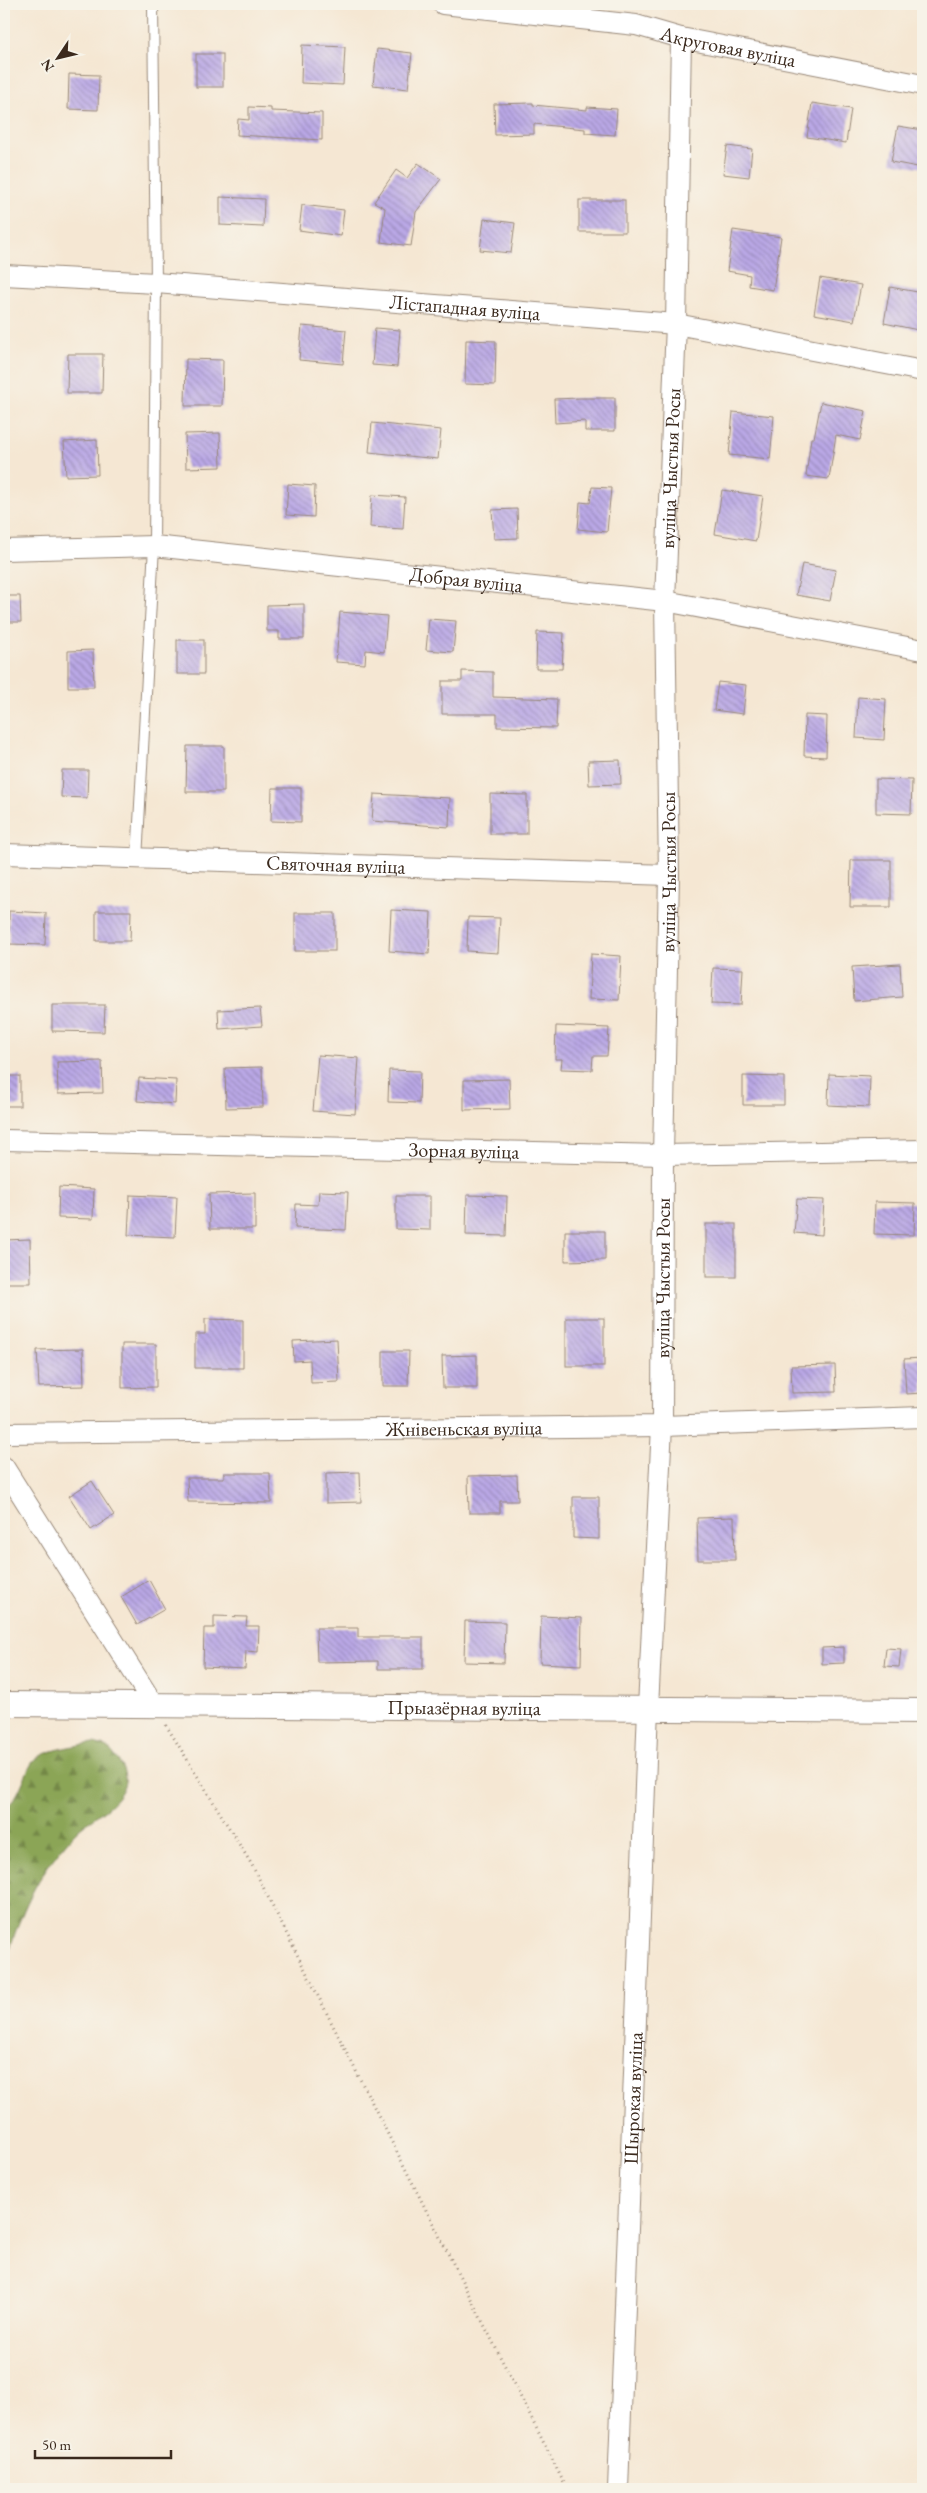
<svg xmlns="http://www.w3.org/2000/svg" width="927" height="2493" font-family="'EB Garamond',serif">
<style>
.forest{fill:url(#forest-firs);stroke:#63683a}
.building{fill:url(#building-back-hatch)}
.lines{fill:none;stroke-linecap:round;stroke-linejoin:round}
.service-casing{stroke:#988878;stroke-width:12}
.minor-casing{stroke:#988878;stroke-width:22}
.tertiary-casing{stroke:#988878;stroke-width:26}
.path{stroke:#988878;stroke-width:3;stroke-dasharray:1 4;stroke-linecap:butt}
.service{stroke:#fff;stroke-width:10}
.minor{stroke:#fff;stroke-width:20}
.tertiary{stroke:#fff;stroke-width:24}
.labels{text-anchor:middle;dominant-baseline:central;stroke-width:4.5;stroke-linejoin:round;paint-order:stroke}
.street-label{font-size:20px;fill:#3b2a1e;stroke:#f7f3e8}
</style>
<defs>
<pattern id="forest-firs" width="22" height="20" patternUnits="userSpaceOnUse" patternTransform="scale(1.25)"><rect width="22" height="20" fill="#8ba557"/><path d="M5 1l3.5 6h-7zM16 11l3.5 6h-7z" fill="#738747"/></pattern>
<pattern id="building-back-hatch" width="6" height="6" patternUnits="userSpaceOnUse" patternTransform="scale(1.25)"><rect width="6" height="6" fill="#baa8e6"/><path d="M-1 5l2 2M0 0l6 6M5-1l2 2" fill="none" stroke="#9889ba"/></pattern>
</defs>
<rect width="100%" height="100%" fill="#f7f3e8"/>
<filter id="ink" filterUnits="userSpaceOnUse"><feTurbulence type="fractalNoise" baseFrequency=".02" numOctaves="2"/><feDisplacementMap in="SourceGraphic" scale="10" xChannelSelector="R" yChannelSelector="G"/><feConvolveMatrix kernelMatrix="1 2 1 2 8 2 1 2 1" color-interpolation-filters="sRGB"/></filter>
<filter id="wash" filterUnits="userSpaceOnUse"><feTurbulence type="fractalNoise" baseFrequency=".0096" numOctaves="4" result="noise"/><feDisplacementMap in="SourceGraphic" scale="20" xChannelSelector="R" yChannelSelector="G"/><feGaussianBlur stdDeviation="1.12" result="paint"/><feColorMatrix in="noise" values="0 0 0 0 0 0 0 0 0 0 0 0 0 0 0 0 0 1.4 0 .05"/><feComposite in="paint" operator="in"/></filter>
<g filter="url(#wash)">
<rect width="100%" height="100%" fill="#f5e7d3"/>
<!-- forest -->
<path class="forest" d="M94,1743C97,1744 102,1745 105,1746C114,1752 127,1771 125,1782C120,1804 95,1815 80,1828C72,1835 64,1845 57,1854C30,1888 14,1930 4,1971V1809C20,1798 22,1779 32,1763C40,1750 79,1745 94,1743Z"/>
<g id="blocks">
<!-- building -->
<g class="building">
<path d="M302,45L345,47L343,85L301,83Z"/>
<path d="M377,49L412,53L408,89L373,85Z"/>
<rect x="196" y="54" width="27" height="33"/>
<path d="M69,74L99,75L98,110L68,109Z"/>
<path d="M533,103V105L587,110V107L617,109L615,135L585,133V129L534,124V134L495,135L494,104Z"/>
<path d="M812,103L851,109L846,143L807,137Z"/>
<path d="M249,107L271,108V111L322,113V140L237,135L238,119L249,120Z"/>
<path d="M898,126L923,130V168L891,162Z"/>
<path d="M727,146L752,149L749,177L723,174Z"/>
<path d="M418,163L441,179L416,212L411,246L381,242L385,208L374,202L396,170L407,178Z"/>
<path d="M220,197L264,199L263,227L220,225Z"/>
<rect x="579" y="200" width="46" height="32"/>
<path d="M302,205L344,210L341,236L299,230Z"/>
<path d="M484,219L515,223L511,253L480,250Z"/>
<path d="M733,230L781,237L773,290L749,286L750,275L727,271Z"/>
<path d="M820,278L861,285L854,321L814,314Z"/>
<path d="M890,287L923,293V331L884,323Z"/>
<path d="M302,326L346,330L343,364L299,360Z"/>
<path d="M375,328L400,330L397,367L372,365Z"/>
<path d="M466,340L496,341L495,385L465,384Z"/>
<path d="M68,354H103L102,393H67Z"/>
<path d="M186,359L223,360L222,406H185Z"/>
<path d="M580,398H615V431H585V421L555,423L554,399Z"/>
<path d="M821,402L866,411L860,440L836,435L829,479L806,476L811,438H814Z"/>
<path d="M733,412L774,416L770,459L729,455Z"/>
<path d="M372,423L441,430L438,459L369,452Z"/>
<path d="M220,433L221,467L186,468L185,434Z"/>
<path d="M97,440L98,475L66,476L64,442Z"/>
<path d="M288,484L315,486L314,517L286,515Z"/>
<path d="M592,487L611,488L607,532L578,529L580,502L590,503Z"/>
<path d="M722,490L763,496L756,541L715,534Z"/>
<path d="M372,495L405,497L403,529L370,527Z"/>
<path d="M517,509L518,538L494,539L492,510Z"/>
<path d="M802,564L836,570L830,601L796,595Z"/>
<path d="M4,596H20L21,622H4Z"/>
<path d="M304,604V639H279V631H267V605Z"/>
<path d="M340,612L387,616L384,652L366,650L365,664L336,662Z"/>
<path d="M429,619L456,621L453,652L426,650Z"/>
<path d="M537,632L564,633L562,669H536Z"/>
<rect x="177" y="640" width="27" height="34"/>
<path d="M93,650L94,687H68V651Z"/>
<path d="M462,671L493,672V697L557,699L556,728L497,727V714H442V681H462Z"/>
<path d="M718,682L746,685L743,714L714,710Z"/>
<path d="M858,697L886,699L884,740L856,738Z"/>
<path d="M805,715L827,716L826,757L804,756Z"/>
<path d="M187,746H224V792H186Z"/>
<path d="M620,760L621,784L589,785L588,761Z"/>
<path d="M62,770H88L87,798L61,797Z"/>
<path d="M876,779L912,780L911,814L876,813Z"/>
<path d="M272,788H301V822L271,821Z"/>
<path d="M374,794L450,798L449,827L372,821Z"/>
<path d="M490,794L527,795V834H490Z"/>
<path d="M851,860H891V907H850Z"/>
<path d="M391,910L431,912L429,954L389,951Z"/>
<path d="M9,911L46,913L45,945L9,944Z"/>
<path d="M96,911H131L130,941H96Z"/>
<rect x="295" y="913" width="40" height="38"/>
<path d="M468,917L500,918L498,953L467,951Z"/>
<path d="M591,954L621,956L619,1000L589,999Z"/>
<path d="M900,964L902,997L854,1001L852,967Z"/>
<path d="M713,968L743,969L741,1005L711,1004Z"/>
<path d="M52,1005H105L104,1032L52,1031Z"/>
<path d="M260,1008L262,1026L219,1029L218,1010Z"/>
<path d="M556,1026L609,1028L607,1056H593L592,1070L561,1069L562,1059H555Z"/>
<path d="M318,1055L359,1058L355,1114L313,1111Z"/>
<path d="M102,1061L103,1093L58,1094L57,1062Z"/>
<path d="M262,1067L263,1107L226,1108L225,1068Z"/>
<path d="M389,1070L420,1071L419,1103L388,1102Z"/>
<path d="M829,1074L870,1076L869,1107L828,1105Z"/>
<rect x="4" y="1076" width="16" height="30"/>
<path d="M743,1076L784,1077V1105H743Z"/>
<path d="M139,1078L176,1080L175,1104L137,1101Z"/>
<path d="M509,1079L510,1109L464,1110V1080Z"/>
<path d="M59,1187L94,1189L93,1219L58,1218Z"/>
<path d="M319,1191L348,1192L346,1230L295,1228L296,1204L318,1205Z"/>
<path d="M255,1193V1229H210L209,1194Z"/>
<path d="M130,1195L177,1197L175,1237L128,1235Z"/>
<path d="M467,1195L507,1196L506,1236L466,1235Z"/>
<path d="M396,1196H430V1230L396,1229Z"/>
<path d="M797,1199L824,1200L822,1235L794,1233Z"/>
<path d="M875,1202L915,1203L914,1235L874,1234Z"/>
<rect x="706" y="1224" width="30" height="53"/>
<path d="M565,1231H605V1260L565,1261Z"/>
<path d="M30,1239L31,1283H4V1240Z"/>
<rect x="566" y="1318" width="38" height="48"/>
<path d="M205,1319L243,1320V1368H195V1334H205Z"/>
<path d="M337,1339L339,1382L311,1383L310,1360L294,1361L293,1341Z"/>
<path d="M122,1344H156V1387L122,1388Z"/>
<path d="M83,1349L84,1386L39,1387L37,1350Z"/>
<path d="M383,1351H409L408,1386H383Z"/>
<path d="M477,1355V1388H443L442,1356Z"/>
<path d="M923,1358V1393L906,1394L904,1359Z"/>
<path d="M835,1365L836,1392L792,1393L791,1366Z"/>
<path d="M360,1472L361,1502L326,1503V1473Z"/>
<path d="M224,1473H270L271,1503L188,1502L187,1478H224Z"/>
<path d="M517,1475L518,1501H500V1513H469L468,1476Z"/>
<path d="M92,1481L114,1515L91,1530L69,1496Z"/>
<path d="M573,1497H599V1539L573,1538Z"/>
<path d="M734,1517L735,1560H698L697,1518Z"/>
<path d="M149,1580L165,1609L137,1625L121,1597Z"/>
<path d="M214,1616L247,1617L246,1626H259L258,1652L246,1651L245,1669L203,1667L204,1628H214Z"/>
<path d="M541,1616L582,1618L581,1665L540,1663Z"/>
<path d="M465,1621L505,1622L504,1663L464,1662Z"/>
<path d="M316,1628H358V1637H423V1669H378V1661L317,1662Z"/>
<path d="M844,1647V1663L822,1664V1648Z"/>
<path d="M886,1648L901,1649L899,1667L884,1666Z"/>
</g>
</g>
</g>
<g filter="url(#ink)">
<use href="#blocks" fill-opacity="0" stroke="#988878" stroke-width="1"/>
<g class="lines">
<!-- service casing -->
<g class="service-casing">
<path id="service" d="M137,860L154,546L156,283L153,4"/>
</g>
<!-- minor casing -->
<g class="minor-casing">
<g id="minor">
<path id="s1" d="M443,4L636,25L681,38L923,85"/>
<path id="s2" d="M4,275L156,283L676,324L923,371"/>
<path id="s3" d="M4,550L154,546L665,601L923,650"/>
<path id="s4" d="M4,854L669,875"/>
<path id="s5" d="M4,1140L663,1155L923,1150"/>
<path id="s6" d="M4,1433L662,1426L923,1417"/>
<path d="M4,1467L154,1705"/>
<path id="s7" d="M618,2489L648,1708L662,1426L663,1155L669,875L665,601L676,324L681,38"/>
</g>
</g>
<!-- tertiary casing -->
<g class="tertiary-casing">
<g id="tertiary">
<path id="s8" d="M4,1704L923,1711"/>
</g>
</g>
<!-- path -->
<path class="path" d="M166,1725L252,1865L567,2489"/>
<!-- service -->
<use href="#service" class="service"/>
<!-- minor -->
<use href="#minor" class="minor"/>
<!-- tertiary -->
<use href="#tertiary" class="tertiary"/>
</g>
</g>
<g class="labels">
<!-- street labels -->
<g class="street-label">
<text stroke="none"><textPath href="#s1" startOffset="289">Акруговая вуліца</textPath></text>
<text stroke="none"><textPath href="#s2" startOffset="462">Лістападная вуліца</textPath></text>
<text stroke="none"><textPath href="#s7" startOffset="2022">вуліца Чыстыя Росы</textPath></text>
<text stroke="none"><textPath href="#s3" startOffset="464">Добрая вуліца</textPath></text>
<text stroke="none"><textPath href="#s4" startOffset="332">Святочная вуліца</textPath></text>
<text stroke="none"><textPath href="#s7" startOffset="1618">вуліца Чыстыя Росы</textPath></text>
<text stroke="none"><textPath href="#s5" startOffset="460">Зорная вуліца</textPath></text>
<text stroke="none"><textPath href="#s7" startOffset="1212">вуліца Чыстыя Росы</textPath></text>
<text stroke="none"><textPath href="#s6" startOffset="460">Жнівеньская вуліца</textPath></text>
<text stroke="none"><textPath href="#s8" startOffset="460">Прыазёрная вуліца</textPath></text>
<text stroke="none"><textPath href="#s7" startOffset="391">Шырокая вуліца</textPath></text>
</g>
</g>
<!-- margin -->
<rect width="927" height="2493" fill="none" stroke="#f7f3e8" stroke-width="20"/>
<!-- north arrow -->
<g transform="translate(58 58) rotate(235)" stroke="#f7f3e8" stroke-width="4" paint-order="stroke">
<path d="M0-4L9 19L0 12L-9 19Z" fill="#3b2a1e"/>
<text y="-8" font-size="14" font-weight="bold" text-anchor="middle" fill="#3b2a1e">N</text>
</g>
<!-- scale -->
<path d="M35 2450v8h136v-8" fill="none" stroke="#3b2a1e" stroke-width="2.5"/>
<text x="42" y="2450" font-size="15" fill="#3b2a1e" stroke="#f7f3e8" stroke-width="4" paint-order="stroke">50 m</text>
</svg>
